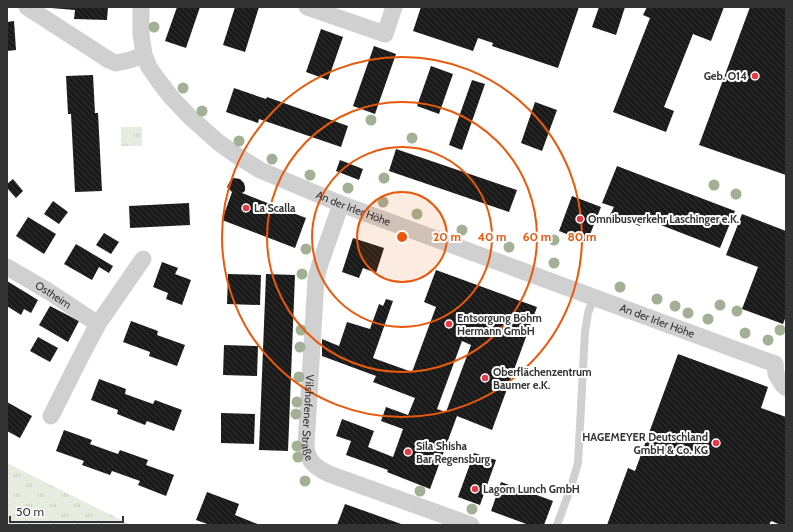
<svg xmlns="http://www.w3.org/2000/svg" width="793" height="532" font-family="Cabin,sans-serif">
<style>
.park{fill:url(#park-tufts)}
.building{fill:url(#building-back-hatch);fill-rule:evenodd}
.lines{fill:none;stroke-linecap:round;stroke-linejoin:round}
.service{stroke:#d0d0d0;stroke-width:8}
.minor{stroke:#d0d0d0;stroke-width:17}
.tree{fill:#a2b095}
.ring{fill:none;stroke:#e8590c;stroke-width:2}
.poi-dot{fill:#e63946;stroke:#fff;stroke-width:1.5}
.labels{text-anchor:middle;dominant-baseline:central;stroke-width:4;stroke-linejoin:round;paint-order:stroke}
.poi-label{font-size:11px;font-weight:bold;fill:#333;stroke:#fff;text-anchor:start}
.street-label{font-size:11px;fill:#333;stroke:#fff}
.centre{fill:#e8590c;stroke:#fff;stroke-width:2}
.ring-label{font-size:12px;text-anchor:middle;font-weight:bold;fill:#e8590c;stroke:#fff;stroke-width:4;stroke-linejoin:round;paint-order:stroke}
</style>
<defs>
<pattern id="park-tufts" width="24" height="20" patternUnits="userSpaceOnUse"><rect width="24" height="20" fill="#e6ecdf"/><path d="M3 7l-1-3M5 7V3M7 7l1-3M15 17l-1-3M17 17v-4M19 17l1-3" fill="none" stroke="#c6cbc0"/></pattern>
<pattern id="building-back-hatch" width="6" height="6" patternUnits="userSpaceOnUse"><rect width="6" height="6" fill="#1a1a1a"/><path d="M-1 5l2 2M0 0l6 6M5-1l2 2" fill="none" stroke="#333"/></pattern>
</defs>
<rect width="100%" height="100%" fill="#fff"/>
<!-- park -->
<g class="park">
<rect x="121" y="127" width="21" height="19"/>
<path d="M7,463L131,525H7Z"/>
</g>
<!-- building -->
<g class="building">
<path d="M51,7H108L107,20L74,19L75,10L51,8Z"/>
<path d="M177,7H200L186,48L165,41Z"/>
<path d="M235,7H259L245,52L223,45Z"/>
<path d="M421,7L523,8L579,7L558,68L492,46L493,43L478,38L473,51L413,31Z"/>
<path d="M599,7H625L616,35L592,27Z"/>
<path d="M647,7H724L711,41L693,34L664,107L674,111L666,132L613,112L650,18L643,15Z"/>
<path d="M750,7H786V175L699,145Z"/>
<path d="M14,21L16,50L7,51V22Z"/>
<path d="M321,29L343,37L328,80L306,72Z"/>
<path d="M374,46L396,54L375,114L353,106Z"/>
<path d="M431,66L453,74L439,114L417,106Z"/>
<path d="M93,75L95,113H98L102,191L75,192L71,114H68L66,76Z"/>
<path d="M472,80L485,84L462,150L449,145Z"/>
<path d="M234,88L266,99L267,97L348,126L341,147L259,119L258,123L226,112Z"/>
<path d="M535,102L557,110L542,151L521,143Z"/>
<path d="M396,149L517,190L509,212L389,171Z"/>
<path d="M340,160L363,169L359,180L336,171Z"/>
<path d="M617,166L735,211L720,248L643,218L640,226L610,215L614,207L602,203Z"/>
<path d="M234,178L240,179L244,183L245,187V191L242,193L306,218L295,248L222,220L232,192L227,187L230,181Z"/>
<path d="M13,179L23,191L16,198L7,188V184Z"/>
<path d="M572,196L601,207L587,242L559,231Z"/>
<path d="M53,201L68,212L59,224L44,214Z"/>
<path d="M189,203L190,225L130,228L129,206Z"/>
<path d="M742,214L786,231V316L783,324L742,309L758,267L726,255Z"/>
<path d="M28,217L56,234L44,254L16,236Z"/>
<path d="M104,233L119,242L111,254L96,245Z"/>
<path d="M353,238L384,248L376,273L363,268L359,278L342,272Z"/>
<path d="M76,244L113,266L109,273L99,267L92,280L64,264Z"/>
<path d="M162,262L178,268L175,274L191,280L182,305L166,299L168,293L153,287Z"/>
<path d="M436,270L537,307L492,430L457,416L430,489L387,472L388,470L346,455L351,441L336,436L342,419L374,431L368,447L393,457L403,429L381,421L386,407L408,415L415,398L373,382L376,376L322,356V339L339,346L347,322L370,329L379,304L383,306L386,299L393,301L373,358L412,372L436,307L424,302ZM462,341L471,345L446,412L437,409Z"/>
<path d="M228,274L261,275L260,305L227,304Z"/>
<path d="M266,274L295,275L288,451L259,450Z"/>
<path d="M7,281L38,300L31,313L24,309L21,315L7,306Z"/>
<path d="M50,306L79,321L68,342L39,325Z"/>
<path d="M131,321L158,331L157,335L185,345L177,366L149,356L150,352L123,342Z"/>
<path d="M38,337L58,348L50,362L30,351Z"/>
<path d="M224,345L258,346L257,376L223,375Z"/>
<path d="M678,354L768,387L761,408L786,417V525H781L771,521L769,525H607L628,468L635,471Z"/>
<path d="M99,379L126,389L125,394L153,404L155,400L182,410L174,431L147,421L145,425L117,414L118,410L91,400Z"/>
<path d="M7,402L32,416L20,438L7,431Z"/>
<path d="M221,413L255,414L254,444L221,443Z"/>
<path d="M64,430L92,440L90,444L118,454L120,450L148,460L146,465L174,475L166,496L138,485L140,481L112,471L110,475L82,465L84,461L56,451Z"/>
<path d="M474,453L496,460L480,505L458,497Z"/>
<path d="M501,482L553,501L544,525H529L491,511Z"/>
<path d="M207,492L239,504L235,515L260,525H210L196,520Z"/>
<path d="M345,504L404,525H337Z"/>
</g>
<g class="lines">
<!-- service -->
<path class="service" d="M557,525L571,487L578,463L585,332L588,313L594,297"/>
<!-- minor -->
<g class="minor">
<path d="M27,7L109,60L116,63L130,60L144,55"/>
<path id="s1" d="M141,7V34L144,55L149,67L158,80L171,97L190,117L218,142L236,155L260,170L341,204L775,364"/>
<path d="M307,7L385,34L394,7"/>
<path id="s2" d="M341,204L320,264L316,279L306,445C307,461 315,467 329,474L471,525"/>
<path id="s3" d="M7,267L48,291L98,324"/>
<path d="M775,364L776,374L782,384L786,388"/>
<path d="M51,416L78,362L98,324L143,259"/>
</g>
</g>
<!-- trees -->
<g class="tree">
<circle cx="154" cy="27" r="5.5"/>
<circle cx="183" cy="88" r="5.5"/>
<circle cx="202" cy="111" r="5.5"/>
<circle cx="371" cy="120" r="5.5"/>
<circle cx="412" cy="138" r="5.5"/>
<circle cx="239" cy="141" r="5.5"/>
<circle cx="272" cy="159" r="5.5"/>
<circle cx="310" cy="175" r="5.5"/>
<circle cx="384" cy="178" r="5.5"/>
<circle cx="714" cy="185" r="5.5"/>
<circle cx="348" cy="188" r="5.5"/>
<circle cx="736" cy="194" r="5.5"/>
<circle cx="383" cy="202" r="5.5"/>
<circle cx="417" cy="214" r="5.5"/>
<circle cx="462" cy="230" r="5.5"/>
<circle cx="554" cy="240" r="5.5"/>
<circle cx="509" cy="247" r="5.5"/>
<circle cx="306" cy="249" r="5.5"/>
<circle cx="554" cy="263" r="5.5"/>
<circle cx="302" cy="274" r="5.5"/>
<circle cx="620" cy="287" r="5.5"/>
<circle cx="657" cy="299" r="5.5"/>
<circle cx="720" cy="305" r="5.5"/>
<circle cx="675" cy="306" r="5.5"/>
<circle cx="737" cy="311" r="5.5"/>
<circle cx="688" cy="313" r="5.5"/>
<circle cx="708" cy="319" r="5.5"/>
<circle cx="301" cy="330" r="5.5"/>
<circle cx="780" cy="330" r="5.5"/>
<circle cx="745" cy="333" r="5.5"/>
<circle cx="768" cy="340" r="5.5"/>
<circle cx="300" cy="347" r="5.5"/>
<circle cx="299" cy="377" r="5.5"/>
<circle cx="297" cy="402" r="5.5"/>
<circle cx="296" cy="414" r="5.5"/>
<circle cx="297" cy="446" r="5.5"/>
<circle cx="298" cy="457" r="5.5"/>
<circle cx="305" cy="481" r="5.5"/>
<circle cx="420" cy="491" r="5.5"/>
<circle cx="472" cy="509" r="5.5"/>
</g>
<!-- distance rings -->
<circle cx="402" cy="237" r="45" fill="#e8590c" fill-opacity=".12"/>
<g class="ring">
<circle cx="402" cy="237" r="45"/>
<circle cx="402" cy="237" r="90"/>
<circle cx="402" cy="237" r="135"/>
<circle cx="402" cy="237" r="180"/>
</g>
<!-- markers -->
<g class="poi-dot">
<circle cx="755" cy="76" r="4"/>
<circle cx="246" cy="208" r="4"/>
<circle cx="580" cy="219" r="4"/>
<circle cx="449" cy="324" r="4"/>
<circle cx="485" cy="378" r="4"/>
<circle cx="716" cy="443" r="4"/>
<circle cx="408" cy="452" r="4"/>
<circle cx="475" cy="489" r="4"/>
</g>
<g class="labels">
<!-- poi labels -->
<g class="poi-label">
<text x="747" y="76" text-anchor="end">Geb. O14</text>
<text x="254" y="208">La Scalla</text>
<text x="588" y="219">Omnibusverkehr Laschinger e.K.</text>
<text x="457" y="318">Entsorgung Böhm<tspan x="457" dy="13">Hermann GmbH</tspan></text>
<text x="493" y="372">Oberflächenzentrum<tspan x="493" dy="13">Baumer e.K.</tspan></text>
<text x="708" y="437" text-anchor="end">HAGEMEYER Deutschland<tspan x="708" dy="13">GmbH &amp; Co. KG</tspan></text>
<text x="416" y="446">Sila Shisha<tspan x="416" dy="13">Bar Regensburg</tspan></text>
<text x="483" y="489">Lagom Lunch GmbH</text>
</g>
<!-- street labels -->
<g class="street-label">
<text stroke="none"><textPath href="#s1" startOffset="315">An der Irler Höhe</textPath></text>
<text stroke="none"><textPath href="#s3" startOffset="54">Ostheim</textPath></text>
<text stroke="none"><textPath href="#s1" startOffset="639">An der Irler Höhe</textPath></text>
<text stroke="none"><textPath href="#s2" startOffset="218">Vilshofener Straße</textPath></text>
</g>
</g>
<circle cx="402" cy="237" r="6" class="centre"/>
<g class="ring-label">
<text x="447" y="241">20 m</text>
<text x="492" y="241">40 m</text>
<text x="537" y="241">60 m</text>
<text x="582" y="241">80 m</text>
</g>
<!-- border -->
<rect width="793" height="532" fill="none" stroke="#333333" stroke-width="16"/>
<!-- scale -->
<path d="M10 516v6h113v-6" fill="none" stroke="#333333" stroke-width="2"/>
<text x="16" y="516" font-size="12" fill="#333333" stroke="#ffffff" stroke-width="3" paint-order="stroke">50 m</text>
</svg>
